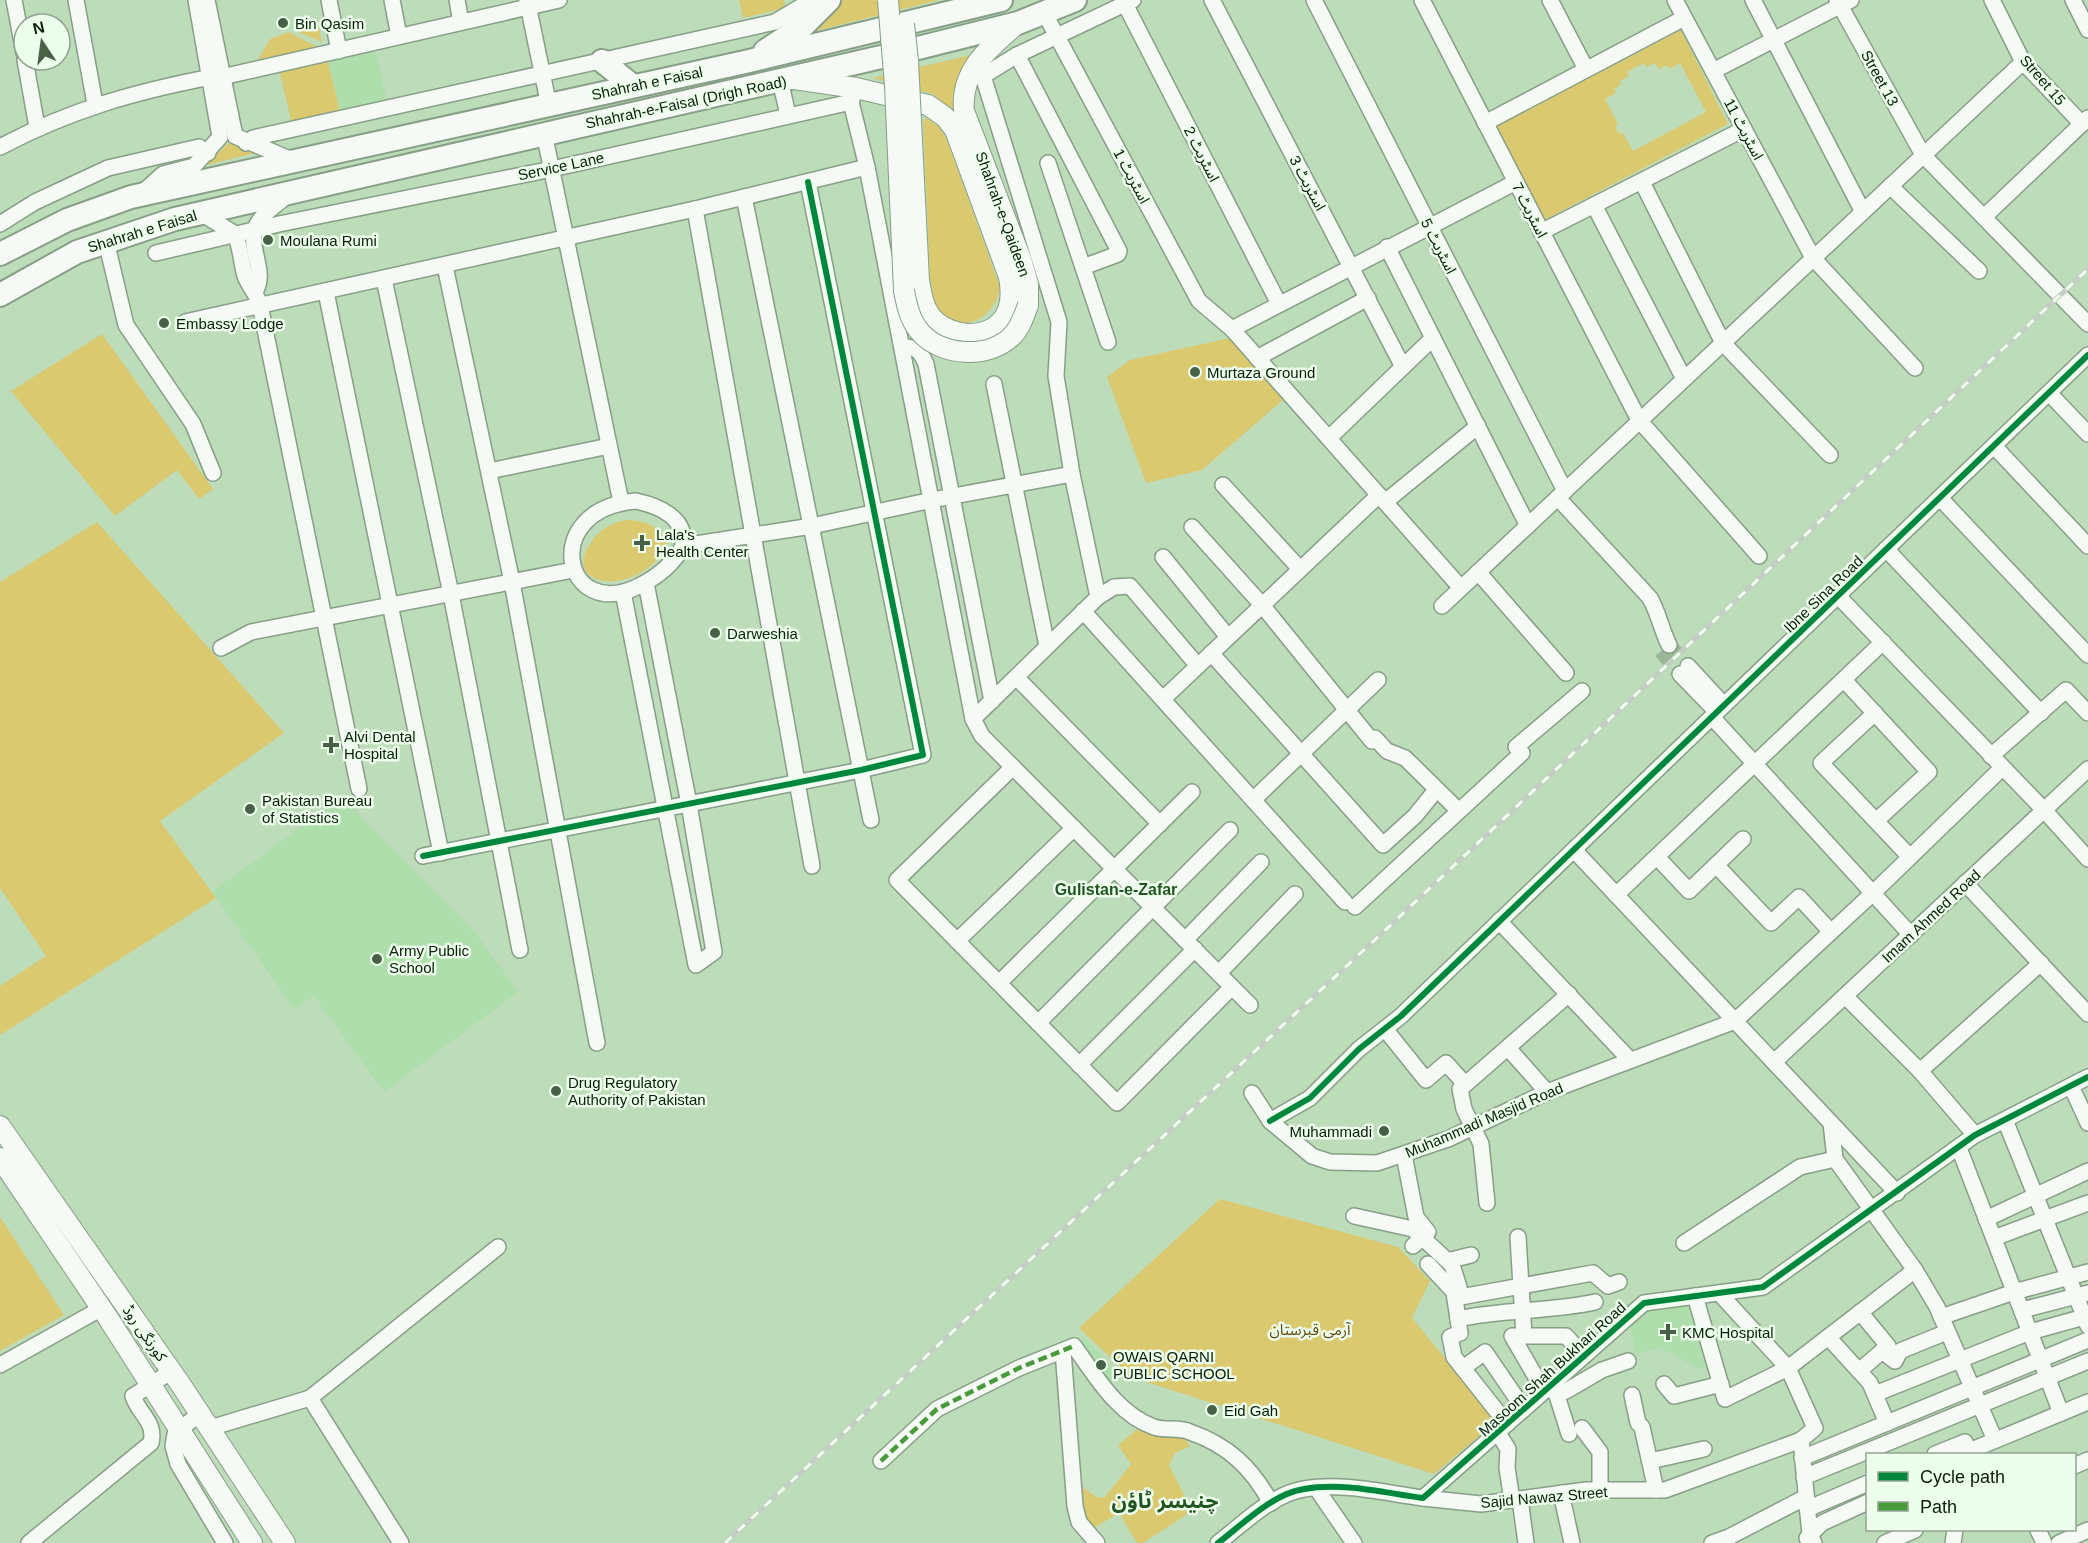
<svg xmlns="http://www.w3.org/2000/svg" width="2088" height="1543" font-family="Arial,'Noto Sans Arabic',sans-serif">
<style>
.built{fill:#aedeab}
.green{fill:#dbc970;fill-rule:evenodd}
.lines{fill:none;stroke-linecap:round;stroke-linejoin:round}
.minor-tunnel{stroke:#99b696;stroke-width:15;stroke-dasharray:15 8;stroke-linecap:butt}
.minor-casing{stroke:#879f86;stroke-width:18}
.major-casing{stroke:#879f86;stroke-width:22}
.highway-casing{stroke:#879f86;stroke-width:26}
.minor{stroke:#f5faf5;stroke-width:15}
.major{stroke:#f5faf5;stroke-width:20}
.highway{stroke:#f5faf5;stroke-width:22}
.rail-casing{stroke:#c5cec4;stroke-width:5}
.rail{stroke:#edfeec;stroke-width:3;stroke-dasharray:9;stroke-linecap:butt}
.major-bridge-casing{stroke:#879f86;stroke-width:22;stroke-linecap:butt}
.major-bridge{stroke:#f5faf5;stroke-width:20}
.quiet{stroke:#489a3a;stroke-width:4.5;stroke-dasharray:9 4.5;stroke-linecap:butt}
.cycleway-casing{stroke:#edfeec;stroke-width:10}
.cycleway{stroke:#00873e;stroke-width:6}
.poi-dot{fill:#476046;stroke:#edfeec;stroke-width:2}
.labels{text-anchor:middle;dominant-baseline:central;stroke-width:5;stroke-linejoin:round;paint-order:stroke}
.poi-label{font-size:15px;fill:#081e08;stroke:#edfeec;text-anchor:start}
.street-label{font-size:15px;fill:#081e08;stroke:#edfeec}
.park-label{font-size:15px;fill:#60470f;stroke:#edfeec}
.neighbourhood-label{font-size:16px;font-weight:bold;fill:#225521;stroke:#edfeec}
.district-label{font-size:21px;font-weight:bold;fill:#225521;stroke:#edfeec}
</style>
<rect width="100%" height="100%" fill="#bddcba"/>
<!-- built -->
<g class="built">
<path d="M373,42L387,101L340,112L326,54Z"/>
<path d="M342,797L478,936L518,992L384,1092L314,996L294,1009L212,892Z"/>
<path d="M1695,1296L1715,1366L1699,1369L1661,1348L1636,1354L1628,1317L1644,1303Z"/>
<path d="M1085,1338L1118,1373L1109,1386L1076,1344Z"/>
</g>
<!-- green -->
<g class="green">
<path d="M739,0H784L786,8L743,18Z"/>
<path d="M839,0H939L811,32Z"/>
<path d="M306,17L308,22L317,19L322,42L300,33L297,20Z"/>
<path d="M1681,30L1728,124L1544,220L1497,126ZM1644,63L1646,67L1655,63L1659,69L1667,65L1669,69L1680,63L1706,112L1633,151L1623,133L1619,134L1615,126L1618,124L1605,99L1616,93L1614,89L1621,85L1620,81L1629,76L1627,72Z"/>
<path d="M289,32L317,47L258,60L270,39Z"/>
<path d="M326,54L340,112L292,124L278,65Z"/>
<path d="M971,55L958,80L957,115L933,94L873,78Z"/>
<path d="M927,118L940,128L947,140L1000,287C998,309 975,330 952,321C946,319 941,314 936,311L930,277L923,121Z"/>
<path d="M229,143L255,153L203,166Z"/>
<path d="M102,334L213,489L199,499L177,470L115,516L11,391Z"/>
<path d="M1239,336L1290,394L1202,470L1146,483L1107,377L1130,360Z"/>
<path d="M625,520C645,520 658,525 668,544C642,597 558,591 591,542C600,529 610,524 625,520Z"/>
<path d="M97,522L284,733L160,821L216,898L0,1035V986L46,956L0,888V582Z"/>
<path d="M1220,1199L1398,1247L1430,1281L1412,1318L1497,1421L1434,1474L1131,1377L1079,1328Z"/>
<path d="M0,1217L64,1315L0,1351Z"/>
<path d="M1146,1422L1194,1433L1186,1440L1190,1446L1175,1453L1169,1465L1192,1511L1143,1543H1137L1119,1513L1087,1532L1074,1481L1098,1498L1105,1497L1131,1464L1118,1445Z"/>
</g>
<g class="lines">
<!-- minor-tunnel -->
<g class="minor-tunnel">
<path d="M1669,645L1688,666"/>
<path d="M1661,651L1680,674"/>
</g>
<!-- minor casing -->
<g class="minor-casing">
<g id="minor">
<path d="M14,0L24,53"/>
<path d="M76,0L95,104"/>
<path d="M207,0L235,136L292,160"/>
<path d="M329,0L339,51"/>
<path d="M392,0L399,36"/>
<path d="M457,0L461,22"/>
<path d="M527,0L549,106"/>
<path d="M1212,0L1403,367"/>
<path d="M1314,0L1565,491"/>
<path d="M1422,0L1639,420L1759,556"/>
<path d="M1550,0L1586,69"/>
<path d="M1675,0L1813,258L1915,368"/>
<path d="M1753,0L1863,212"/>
<path d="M1837,0L1923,155L2088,324"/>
<path d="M1992,0L2023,62L2082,124"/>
<path d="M2073,0L2088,30"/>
<path d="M1125,4L1279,304"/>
<path d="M1045,14L1199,301L1232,329L1461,588"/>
<path d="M1017,55L1119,251L1118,254L1083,267"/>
<path d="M25,60L37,127"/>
<path d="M1713,71L1851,0"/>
<path d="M222,77L559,0"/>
<path d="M780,80L788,115"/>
<path d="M1485,123L1684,18"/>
<path d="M544,133L621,502"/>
<path d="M246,143L253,138L775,22L812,0"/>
<path d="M0,147C70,110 134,92 211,77"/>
<path d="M1048,163L1108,342"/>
<path d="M867,167L973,719L982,736L1250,1005"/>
<path d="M1642,182L1723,343L1830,455"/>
<path d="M1890,186L1979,271"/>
<path d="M143,192L163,174L194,166L220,137L196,0"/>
<path d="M744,197L871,820"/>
<path d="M1594,205L1684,379"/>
<path d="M695,209L812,866"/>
<path d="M201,213L235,234C241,248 241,262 245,276C249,287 256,292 260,305L359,789"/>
<path d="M1984,217L2088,118"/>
<path d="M0,224L35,202L108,168L199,147L208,153"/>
<path d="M1541,232L1744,129"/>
<path d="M106,241L126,325L193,424L213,473"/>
<path d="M1387,247L1528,526"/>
<path d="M156,253L279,224L552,169L851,102L854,94"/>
<path d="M445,266L512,582L597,1043"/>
<path d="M384,279L451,594L520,950"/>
<path d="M256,290C266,271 249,250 255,229C259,215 278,204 288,195"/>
<path d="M326,292L441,853"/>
<path d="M185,322L695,209L867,167L851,102"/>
<path d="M1232,329L1516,182"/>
<path d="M903,347C917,347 921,352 926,364L992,701"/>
<path d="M1257,358L1368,298"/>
<path d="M994,384L1047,646"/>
<path d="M2049,393L2088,434"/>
<path d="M1329,438L1433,338"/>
<path d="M1994,446L2088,546"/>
<path d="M489,471L609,446"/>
<path d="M1223,485L1300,569"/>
<path d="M1558,498L1650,598C1659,614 1661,629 1669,645"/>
<path d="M1940,498L2088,655"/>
<path d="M636,501C659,506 687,518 683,546C674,563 657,577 639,586C563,624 538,509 636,501Z"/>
<path d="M1385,502L1478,426"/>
<path d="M1192,527L1262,605L1372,741L1375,738L1387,751L1405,758L1458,810"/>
<path d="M683,546L812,526L932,500L1072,474"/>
<path d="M1886,549L2041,713"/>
<path d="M1163,557L1228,637"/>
<path d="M1478,572L1566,673"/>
<path d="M623,592L696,965L714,952L689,804L646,583"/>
<path d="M1838,596L2044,810L2088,859"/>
<path d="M1098,597L1072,474L1056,376L1059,322L983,76L1017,55L1133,0"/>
<path d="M1442,606L2023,62"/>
<path d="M1083,611L1345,902"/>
<path d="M221,648L251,632L573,570"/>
<path d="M1211,653L1383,845L1415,816L1436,790"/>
<path d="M1688,666L1724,705"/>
<path d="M1680,674L1717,712"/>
<path d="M1016,677L1160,824"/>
<path d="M1844,680L1929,772L1876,821"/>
<path d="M1163,699L1379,495"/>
<path d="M1875,713L1821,763L1910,857"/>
<path d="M1712,717L1911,935"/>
<path d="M973,719L1098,597L1114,587L1130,586L1198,666"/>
<path d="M1991,756L2066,690L2088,713"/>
<path d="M1013,767L897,880L1117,1103L1232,987"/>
<path d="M1253,800L1378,680"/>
<path d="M1574,850L1897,1193"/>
<path d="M423,856L861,770L923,755L808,182"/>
<path d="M1657,857L1689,891L1743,839"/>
<path d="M1716,865L1771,923L1799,897L1831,932"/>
<path d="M1965,883L2088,1014"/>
<path d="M1616,895L1883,642"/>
<path d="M1355,907L1522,753L1516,747L1582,691"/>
<path d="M1499,921L1630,1060"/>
<path d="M1185,940L1261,862"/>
<path d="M957,941L1074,828"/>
<path d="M1219,973L1295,894"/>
<path d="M999,983L1192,792"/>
<path d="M1845,996L1920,1071L1975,1135"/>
<path d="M1038,1023L1230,830"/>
<path d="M1385,1029L1426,1080L1446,1063L1465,1084"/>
<path d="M1508,1048L1547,1092"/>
<path d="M1774,1062L2088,769"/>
<path d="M1079,1065L1195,949"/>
<path d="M1920,1071L2041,963"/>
<path d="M2071,1086L2088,1123"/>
<path d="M1252,1093L1270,1121L1312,1156L1330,1162L1377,1163L1448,1139L1547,1092L1735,1021L1873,893L2002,768"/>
<path d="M2005,1120L2088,1326"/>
<path d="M1270,1121L1310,1098L1359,1049L1401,1016L2088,355"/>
<path d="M1831,1123L1835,1159L1915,1270L1937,1307L1995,1440"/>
<path d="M1959,1148L2061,1413"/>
<path d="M1404,1155L1416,1217L1428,1232L1413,1246"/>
<path d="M1487,1203L1481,1144L1464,1109L1460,1089L1569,994"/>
<path d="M1354,1216L1413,1229L1452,1265L1459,1287L1454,1292"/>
<path d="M1986,1219L2088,1171"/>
<path d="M1518,1237L1524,1336"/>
<path d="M1994,1238L2088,1203"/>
<path d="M1684,1243L1800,1167L1835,1159"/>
<path d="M1428,1264L1454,1292L1460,1333L1450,1337L1454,1357L1507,1424"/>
<path d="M1452,1265L1451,1260L1471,1255"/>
<path d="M1719,1293L1788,1368L1815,1428L1801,1440L1810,1535L1814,1543"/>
<path d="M1695,1296L1725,1399L1788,1368L1915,1270"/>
<path d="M1455,1298L1593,1273L1608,1286L1619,1282"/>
<path d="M2022,1310L2088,1293"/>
<path d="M1941,1317L2014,1292L2088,1272"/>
<path d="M1458,1319C1503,1309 1550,1312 1595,1302"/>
<path d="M1828,1337L1870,1383L1887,1423"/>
<path d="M1063,1351L1075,1506L1079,1522L1097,1543"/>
<path d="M1882,1351L1895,1361L1900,1351L1947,1332"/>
<path d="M0,1365L102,1308"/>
<path d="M1463,1368L1485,1352L1524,1409"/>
<path d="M1859,1371L1888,1346L1860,1312"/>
<path d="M1664,1384L1674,1396L1721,1384"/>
<path d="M1554,1386L1569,1434"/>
<path d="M1544,1391L1512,1336H1566L1584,1356"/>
<path d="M1556,1394L1566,1391L1602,1370L1628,1361"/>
<path d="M1875,1394L2030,1332L2088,1316"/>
<path d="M1632,1395L1638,1423L1642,1427L1656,1490"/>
<path d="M310,1398L401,1543"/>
<path d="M200,1413L175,1434L173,1446L178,1464L225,1543"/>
<path d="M210,1428L310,1398L498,1247"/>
<path d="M1582,1428L1600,1452V1490"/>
<path d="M1498,1433L1508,1449L1507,1468L1512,1500"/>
<path d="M1935,1454L1965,1442L1969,1451"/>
<path d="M1962,1454L2088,1402"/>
<path d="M1802,1458L2088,1340"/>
<path d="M881,1461L937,1409L1019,1368L1074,1346C1095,1375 1118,1415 1154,1427C1165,1431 1179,1427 1190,1432C1228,1445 1252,1468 1271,1503"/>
<path d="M1650,1461L1704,1449"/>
<path d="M2074,1466L2088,1460"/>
<path d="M1804,1477L2088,1361"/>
<path d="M1316,1488L1354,1543"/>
<path d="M1561,1493L1572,1543"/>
<path d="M1423,1498L1481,1504L1586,1490H1665L1801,1440"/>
<path d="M1520,1499L1526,1543"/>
<path d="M1807,1509L1868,1483"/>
<path d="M2038,1530L2044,1543"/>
<path d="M1807,1538L1822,1523L1868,1502"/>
<path d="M29,1543L151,1443C156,1421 139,1415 133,1396L172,1371"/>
<path d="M1218,1543C1243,1524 1272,1494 1304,1489C1342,1482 1385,1493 1423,1498L1644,1303L1763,1287L1975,1135L2088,1077"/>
<path d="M1712,1543L1729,1537L1806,1497"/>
<path d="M1885,1543L1915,1530"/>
<path d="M1953,1543L1955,1530"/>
<path d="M2059,1543L2088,1530"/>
</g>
</g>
<!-- major casing -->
<g class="major-casing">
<g id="major">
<path d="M1018,23C990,47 960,70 964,111L1021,259L1028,284V305"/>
<path d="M794,79L856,88L928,105L945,117L955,130L1009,277C1011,288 1012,299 1008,310C995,344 944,339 928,312C922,302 921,291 919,280"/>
<path d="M0,1126L181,1385L285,1543"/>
<path d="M0,1158L108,1318L252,1543"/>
</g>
</g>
<!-- highway casing -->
<g class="highway-casing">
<g id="highway">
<path d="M765,51L803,26L829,0"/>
<path d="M602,61L633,86"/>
<path d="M0,254L67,220L131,197L745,62L1001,0"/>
<path d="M0,295L77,252L175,219L890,55L1018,23L1075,0"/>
</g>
</g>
<!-- minor -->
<use href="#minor" class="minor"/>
<!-- major -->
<use href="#major" class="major"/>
<!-- highway -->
<use href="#highway" class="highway"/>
<!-- rail casing -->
<g class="rail-casing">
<path id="rail" d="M725,1543L1379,936L2088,269"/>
</g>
<!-- rail -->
<use href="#rail" class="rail"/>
<!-- major-bridge casing -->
<g class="major-bridge-casing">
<g id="major-bridge">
<path d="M888,0L895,86L904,291C907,306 910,321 921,333C942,356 987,359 1011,337C1020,329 1024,316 1028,305"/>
<path d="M904,24L908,61L919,280"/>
</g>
</g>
<!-- major-bridge -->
<use href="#major-bridge" class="major-bridge"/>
<!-- quiet -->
<path class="quiet" d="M881,1461L937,1409L1019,1368L1074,1346"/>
<!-- cycleway casing -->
<g class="cycleway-casing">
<g id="cycleway">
<path d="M423,856L861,770L923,755L808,182"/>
<path d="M1270,1121L1310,1098L1359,1049L1401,1016L2088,355"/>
<path d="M1218,1543C1243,1524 1272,1494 1304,1489C1342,1482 1385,1493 1423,1498L1644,1303L1763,1287L1975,1135L2088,1077"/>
</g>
</g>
<!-- cycleway -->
<use href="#cycleway" class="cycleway"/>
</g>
<!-- markers -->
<g class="poi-dot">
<circle cx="283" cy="23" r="6"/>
<circle cx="268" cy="240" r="6"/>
<circle cx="164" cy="323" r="6"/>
<circle cx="1195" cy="372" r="6"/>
<path d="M639 534h6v6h6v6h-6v6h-6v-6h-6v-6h6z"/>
<circle cx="715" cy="633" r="6"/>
<path d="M328 736h6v6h6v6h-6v6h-6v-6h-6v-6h6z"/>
<circle cx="250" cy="809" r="6"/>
<circle cx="377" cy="959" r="6"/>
<circle cx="556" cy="1091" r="6"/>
<circle cx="1384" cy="1131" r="6"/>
<path d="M1665 1323h6v6h6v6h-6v6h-6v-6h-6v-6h6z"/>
<circle cx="1101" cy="1365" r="6"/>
<circle cx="1212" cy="1410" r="6"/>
</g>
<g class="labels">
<!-- poi labels -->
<g class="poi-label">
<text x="295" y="23">Bin Qasim</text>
<text x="280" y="240">Moulana Rumi</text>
<text x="176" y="323">Embassy Lodge</text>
<text x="1207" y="372">Murtaza Ground</text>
<text x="656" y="534">Lala's<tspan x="656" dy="17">Health Center</tspan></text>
<text x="727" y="633">Darweshia</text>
<text x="344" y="736">Alvi Dental<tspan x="344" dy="17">Hospital</tspan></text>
<text x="262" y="800">Pakistan Bureau<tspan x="262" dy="17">of Statistics</tspan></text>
<text x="389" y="950">Army Public<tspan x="389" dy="17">School</tspan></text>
<text x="568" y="1082">Drug Regulatory<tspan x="568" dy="17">Authority of Pakistan</tspan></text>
<text x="1372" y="1131" text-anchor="end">Muhammadi</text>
<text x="1682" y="1332">KMC Hospital</text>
<text x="1113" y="1356">OWAIS QARNI<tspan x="1113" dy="17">PUBLIC SCHOOL</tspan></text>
<text x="1224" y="1410">Eid Gah</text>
</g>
<!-- street labels -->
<g class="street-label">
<text transform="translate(1880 78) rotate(61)">Street 13</text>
<text transform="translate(2043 80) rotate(49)">Street 15</text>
<text transform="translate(647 83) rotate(-12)">Shahrah e Faisal</text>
<text transform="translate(686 102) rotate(-12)">Shahrah-e-Faisal (Drigh Road)</text>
<text transform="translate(1744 129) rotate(62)">اسٹریٹ 11</text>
<text transform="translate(1202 154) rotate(63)">اسٹریٹ 2</text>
<text transform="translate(561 166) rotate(-12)">Service Lane</text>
<text transform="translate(1132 176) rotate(62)">اسٹریٹ 1</text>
<text transform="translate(1308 183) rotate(62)">اسٹریٹ 3</text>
<text transform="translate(1530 210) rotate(63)">اسٹریٹ 7</text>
<text transform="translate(1003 214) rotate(70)">Shahrah-e-Qaideen</text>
<text transform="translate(142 231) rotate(-17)">Shahrah e Faisal</text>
<text transform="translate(1439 246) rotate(63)">اسٹریٹ 5</text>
<text transform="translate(1823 594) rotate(-44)">Ibne Sina Road</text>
<text transform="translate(1931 916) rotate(-43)">Imam Ahmed Road</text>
<text transform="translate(1484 1120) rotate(-23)">Muhammadi Masjid Road</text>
<text transform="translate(145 1333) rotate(55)">کورنگی روڈ</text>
<text transform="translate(1552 1369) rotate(-42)">Masoom Shah Bukhari Road</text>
<text transform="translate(1544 1497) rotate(-5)">Sajid Nawaz Street</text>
</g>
<!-- park labels -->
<g class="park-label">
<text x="1310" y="1329">آرمی قبرستان</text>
</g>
<!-- neighbourhood labels -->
<g class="neighbourhood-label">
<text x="1116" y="889">Gulistan-e-Zafar</text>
</g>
<!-- district labels -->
<g class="district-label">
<text x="1165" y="1500">چنیسر ٹاؤن</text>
</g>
</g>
<!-- legend -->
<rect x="1866" y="1453" width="210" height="78" fill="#edfeec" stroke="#91a491" stroke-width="1.5"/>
<rect x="1878" y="1472" width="30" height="9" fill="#00873e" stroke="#91a491" stroke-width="1.5"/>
<text x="1920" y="1483" font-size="18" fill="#081e08">Cycle path</text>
<rect x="1878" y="1502" width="30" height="9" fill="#489a3a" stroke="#91a491" stroke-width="1.5"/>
<text x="1920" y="1513" font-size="18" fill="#081e08">Path</text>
<!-- north arrow -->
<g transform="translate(42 42) rotate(347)"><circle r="28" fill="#edfeec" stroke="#91a491" stroke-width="1.5"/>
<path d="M0-4.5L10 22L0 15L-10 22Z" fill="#476046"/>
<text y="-9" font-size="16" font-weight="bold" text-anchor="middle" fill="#081e08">N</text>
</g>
</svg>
